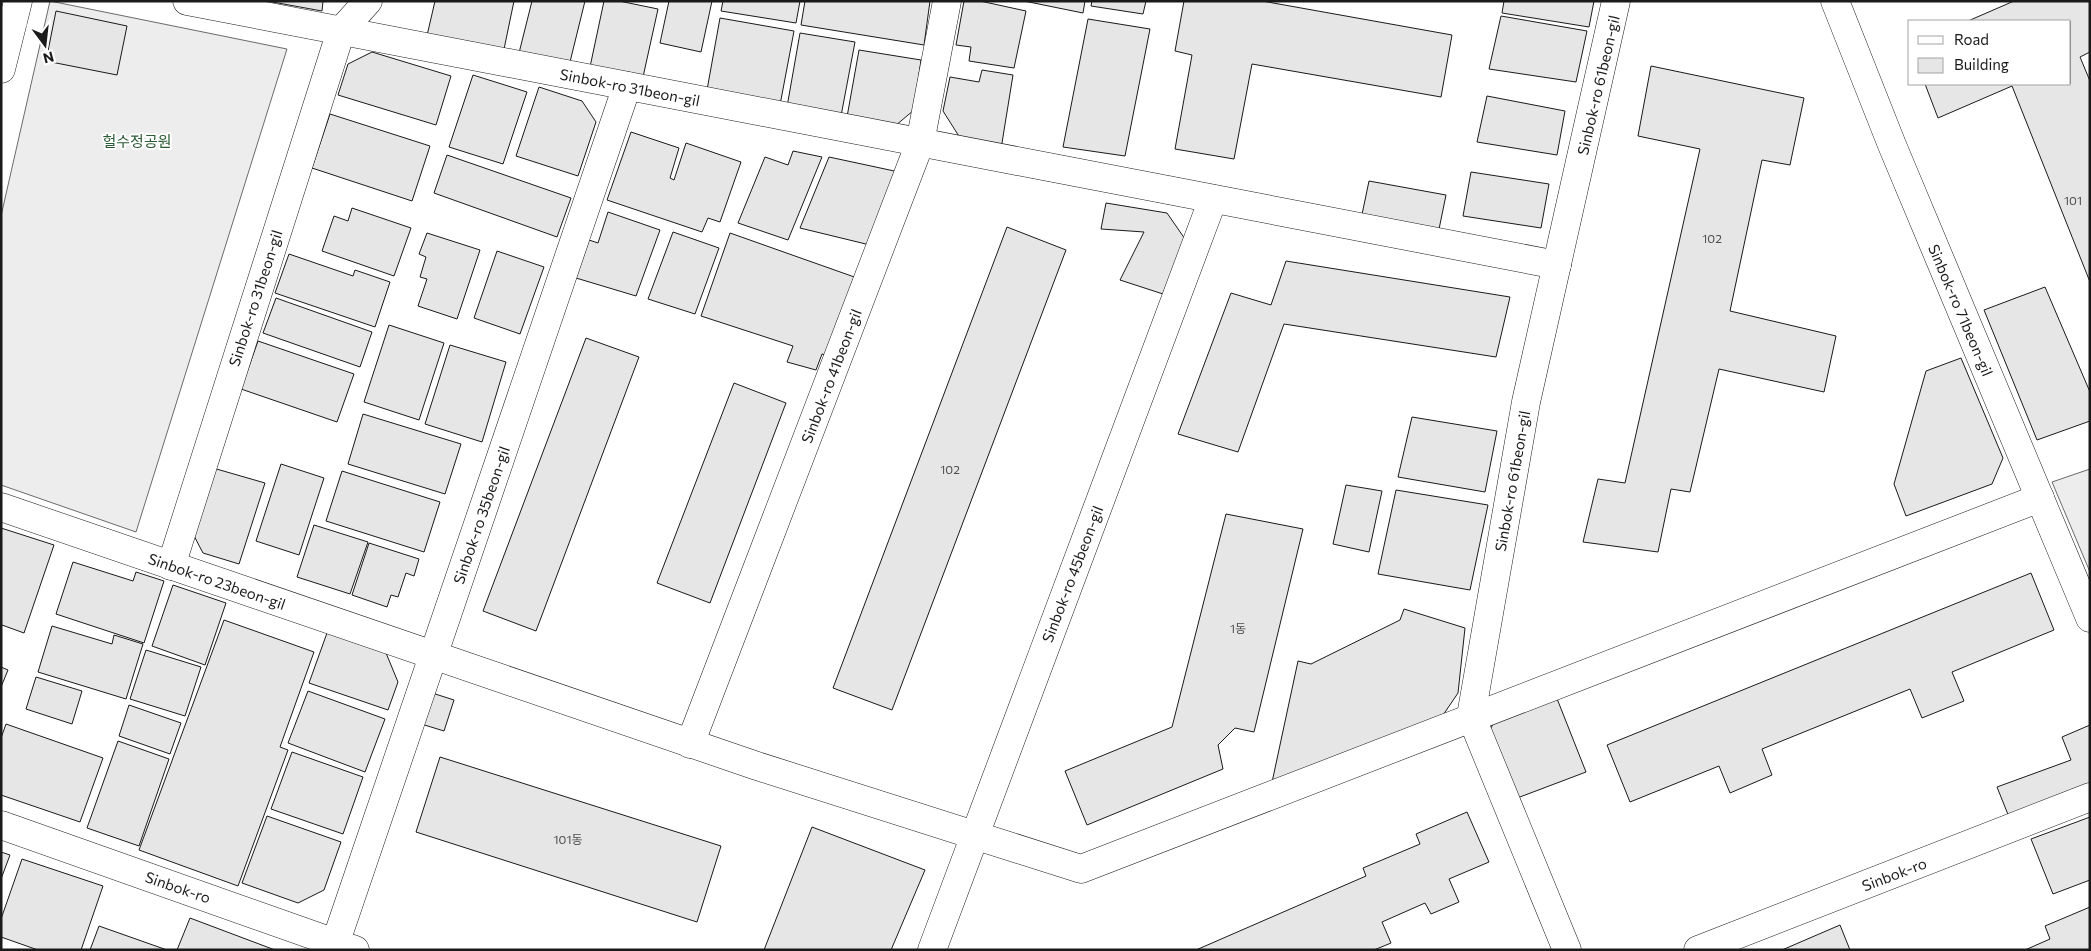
<svg xmlns="http://www.w3.org/2000/svg" width="2091" height="951" font-family="Commissioner,'Noto Sans KR',sans-serif">
<style>
.built{fill:#ededed;stroke:#6a6a6a}
.building{fill:#e6e6e6;stroke:#1a1a1a}
.lines{fill:none;stroke-linecap:round;stroke-linejoin:round}
.minor-casing{stroke:#1a1a1a;stroke-width:29}
.minor{stroke:#fff;stroke-width:28}
.labels{text-anchor:middle;dominant-baseline:central;stroke-width:4;stroke-linejoin:round;paint-order:stroke}
.number-label{font-size:12px;fill:#4d4d4d}
.street-label{font-size:15px;fill:#1a1a1a;stroke:#fff}
.park-label{font-size:15px;fill:#2b5a34;stroke:#fff}
</style>
<rect width="100%" height="100%" fill="#fff"/>
<!-- built -->
<g class="built">
<path d="M50,1L287,49L136,532L1,485V216Z"/>
<path d="M2090,469V572L2052,482Z"/>
</g>
<!-- building -->
<g class="building">
<path d="M267,1H323L322,11Z"/>
<path d="M435,1H514L503,54L426,40Z"/>
<path d="M532,1H585L569,66L518,57Z"/>
<path d="M604,1H619L658,9L643,77L590,67Z"/>
<path d="M669,1H712L701,52L660,43Z"/>
<path d="M723,1H800L796,23L721,11Z"/>
<path d="M805,1H930L924,45L801,25Z"/>
<path d="M964,1H980L1026,11L1014,68L969,61L971,47L956,45Z"/>
<path d="M1024,1H1085L1083,13Z"/>
<path d="M1092,1H1146L1143,14L1091,6Z"/>
<path d="M1184,1H1262L1452,35L1441,97L1252,64L1234,159L1175,149L1192,55L1175,51Z"/>
<path d="M1504,1H1594L1589,27L1502,13Z"/>
<path d="M2014,1H2090V52L2080,57L2090,81V282L2012,86L1938,118L1925,84H2070V21H1968Z"/>
<path d="M56,11L127,26L117,75L46,61Z"/>
<path d="M1501,16L1587,31L1576,82L1489,69Z"/>
<path d="M720,18L794,31L780,105L707,90Z"/>
<path d="M1088,19L1150,29L1125,156L1063,147Z"/>
<path d="M800,33L855,42L841,116L787,107Z"/>
<path d="M859,50L921,60L914,110L895,126L847,117Z"/>
<path d="M372,52L451,76L436,125L338,95L348,64Z"/>
<path d="M1651,66L1804,98L1790,165L1762,160L1730,311L1836,336L1824,392L1719,369L1690,492L1671,489L1658,552L1583,542L1598,479L1625,483L1700,149L1638,136Z"/>
<path d="M982,70L1013,75L1001,149L962,141L943,111L950,77L979,82Z"/>
<path d="M473,75L527,92L503,164L449,147Z"/>
<path d="M539,87L582,101L596,122L578,176L516,156Z"/>
<path d="M1487,96L1565,111L1557,155L1477,142Z"/>
<path d="M330,114L430,146L412,201L312,168Z"/>
<path d="M631,132L679,148L670,178L674,180L686,143L741,162L720,222L708,218L702,232L607,200Z"/>
<path d="M793,151L822,157L788,240L738,223L765,157L788,165Z"/>
<path d="M447,155L571,198L557,237L434,193Z"/>
<path d="M829,157L899,172L870,245L800,228Z"/>
<path d="M1471,172L1549,184L1541,228L1463,216Z"/>
<path d="M1369,181L1446,195L1437,239L1360,224Z"/>
<path d="M1106,203L1167,213L1185,239L1163,294L1120,280L1144,232L1101,229Z"/>
<path d="M352,208L411,228L394,276L322,251L334,216L348,221Z"/>
<path d="M608,212L660,230L636,296L576,278L589,240L598,243Z"/>
<path d="M1007,227L1066,250L892,710L833,688Z"/>
<path d="M673,232L719,248L695,314L648,299Z"/>
<path d="M427,233L480,250L457,319L418,306L427,279L420,277L426,257L419,254Z"/>
<path d="M730,233L860,279L829,356L822,354L816,370L787,362L793,346L701,316Z"/>
<path d="M497,251L544,267L520,334L474,318Z"/>
<path d="M289,254L353,276L355,270L390,282L375,327L275,293Z"/>
<path d="M1286,261L1510,297L1496,357L1284,324L1238,452L1178,434L1231,293L1271,305Z"/>
<path d="M2045,287L2090,392V421L2037,440L1984,310Z"/>
<path d="M276,298L372,332L360,367L263,333Z"/>
<path d="M389,325L444,343L419,420L364,402Z"/>
<path d="M586,338L639,357L536,631L483,611Z"/>
<path d="M258,341L354,374L337,422L241,389Z"/>
<path d="M450,345L506,362L482,442L425,424Z"/>
<path d="M1961,358L2003,458L1992,484L1906,516L1894,484L1926,371Z"/>
<path d="M734,383L786,403L710,603L657,583Z"/>
<path d="M363,414L461,444L445,494L348,464Z"/>
<path d="M1412,417L1497,431L1485,492L1398,477Z"/>
<path d="M281,464L324,478L299,555L256,541Z"/>
<path d="M213,468L265,483L239,564L203,553L192,532Z"/>
<path d="M342,471L440,502L424,552L326,521Z"/>
<path d="M1346,485L1382,491L1369,552L1333,544Z"/>
<path d="M1396,490L1488,505L1470,590L1378,574Z"/>
<path d="M1226,514L1303,529L1254,732L1235,728L1218,745L1223,769L1087,825L1065,771L1172,727Z"/>
<path d="M314,525L368,542L350,594L297,577Z"/>
<path d="M1,528L54,545L24,633L2,625L1,627Z"/>
<path d="M369,543L419,559L414,576L406,573L398,597L391,595L387,607L352,595Z"/>
<path d="M73,562L133,581L136,572L164,581L144,643L56,614Z"/>
<path d="M2031,573L2054,630L1952,672L1964,701L1922,718L1910,689L1762,749L1772,775L1730,793L1719,766L1630,802L1607,745Z"/>
<path d="M173,585L226,603L205,665L152,646Z"/>
<path d="M1404,609L1465,628L1458,693L1439,721L1271,787L1298,661L1311,664L1400,620Z"/>
<path d="M224,620L314,652L280,747L288,750L238,886L139,850Z"/>
<path d="M52,626L112,644L114,635L143,644L126,699L38,672Z"/>
<path d="M327,633L386,653L398,682L388,710L309,683Z"/>
<path d="M146,650L201,667L185,716L130,699Z"/>
<path d="M1,667L8,670L1,687Z"/>
<path d="M36,677L82,691L72,724L26,709Z"/>
<path d="M308,691L385,719L365,772L288,743Z"/>
<path d="M1554,691L1586,772L1512,800L1486,736L1501,711Z"/>
<path d="M429,692L454,700L444,731L418,723Z"/>
<path d="M129,705L181,723L170,754L119,736Z"/>
<path d="M6,724L103,758L80,822L1,795V738Z"/>
<path d="M2090,725V786L2009,817L1997,787L2071,760L2062,737Z"/>
<path d="M118,741L169,759L139,846L87,828Z"/>
<path d="M292,752L363,777L343,834L271,809Z"/>
<path d="M440,757L721,846L697,922L416,832Z"/>
<path d="M1467,812L1489,862L1449,879L1459,902L1431,914L1425,903L1382,922L1391,943L1374,950H1196L1366,876L1363,868L1420,844L1416,834Z"/>
<path d="M267,816L341,842L324,890L298,903L242,883Z"/>
<path d="M2090,817V880L2053,894L2031,839Z"/>
<path d="M812,827L925,870L891,950H764Z"/>
<path d="M1,852L10,855L1,879Z"/>
<path d="M22,859L103,886L81,950H38L1,937V919Z"/>
<path d="M2090,907V950H2025L2050,939L2045,926Z"/>
<path d="M190,918L275,950H177Z"/>
<path d="M1840,925L1850,950H1782Z"/>
<path d="M99,926L167,950H90Z"/>
</g>
<g class="lines">
<!-- minor casing -->
<g class="minor-casing">
<g id="minor">
<path d="M187,1L1557,265"/>
<path d="M1835,1L1892,145L2090,618"/>
<path d="M1,69L18,1"/>
<path d="M1,507L757,766L1081,869L2040,498"/>
<path d="M171,566L341,31L368,1"/>
<path d="M690,744L920,143L947,1"/>
<path d="M1,825L355,950"/>
<path d="M333,950L627,86"/>
<path d="M932,950L1213,199"/>
<path d="M1567,950L1471,716L1526,402L1616,1"/>
<path d="M1698,950L2090,797"/>
</g>
</g>
<!-- minor -->
<use href="#minor" class="minor"/>
</g>
<g class="labels">
<!-- number labels -->
<g class="number-label">
<text x="2073" y="200">101</text>
<text x="1712" y="238">102</text>
<text x="950" y="469">102</text>
<text x="1238" y="628">1동</text>
<text x="568" y="839">101동</text>
</g>
<!-- street labels -->
<g class="street-label">
<text transform="translate(1598 85) rotate(-77)">Sinbok-ro 61beon-gil</text>
<text transform="translate(630 87) rotate(11)">Sinbok-ro 31beon-gil</text>
<text transform="translate(255 298) rotate(-72)">Sinbok-ro 31beon-gil</text>
<text transform="translate(1961 310) rotate(67)">Sinbok-ro 71beon-gil</text>
<text transform="translate(831 376) rotate(-69)">Sinbok-ro 41beon-gil</text>
<text transform="translate(1512 481) rotate(-80)">Sinbok-ro 61beon-gil</text>
<text transform="translate(481 515) rotate(-71)">Sinbok-ro 35beon-gil</text>
<text transform="translate(1072 574) rotate(-69)">Sinbok-ro 45beon-gil</text>
<text transform="translate(217 581) rotate(19)">Sinbok-ro 23beon-gil</text>
<text transform="translate(1894 874) rotate(-21)">Sinbok-ro</text>
<text transform="translate(178 887) rotate(19)">Sinbok-ro</text>
</g>
<!-- park labels -->
<g class="park-label">
<text x="137" y="141">헐수정공원</text>
</g>
</g>
<!-- border -->
<rect width="2091" height="951" fill="none" stroke="#1a1a1a" stroke-width="5"/>
<!-- legend -->
<rect x="1908" y="20" width="162" height="65" fill="#ffffff" stroke="#a3a3a3"/>
<rect x="1918" y="36" width="25" height="8" fill="#ffffff" stroke="#a3a3a3"/>
<text x="1954" y="45" font-size="15" fill="#1a1a1a">Road</text>
<rect x="1918" y="58" width="25" height="15" fill="#e6e6e6" stroke="#a3a3a3"/>
<text x="1954" y="70" font-size="15" fill="#1a1a1a">Building</text>
<!-- north arrow -->
<g transform="translate(45 45) rotate(165)" stroke="#ffffff" stroke-width="4" paint-order="stroke">
<path d="M0-4L9 19L0 12L-9 19Z" fill="#1a1a1a"/>
<text y="-8" font-size="14" font-weight="bold" text-anchor="middle" fill="#1a1a1a">N</text>
</g>
</svg>
